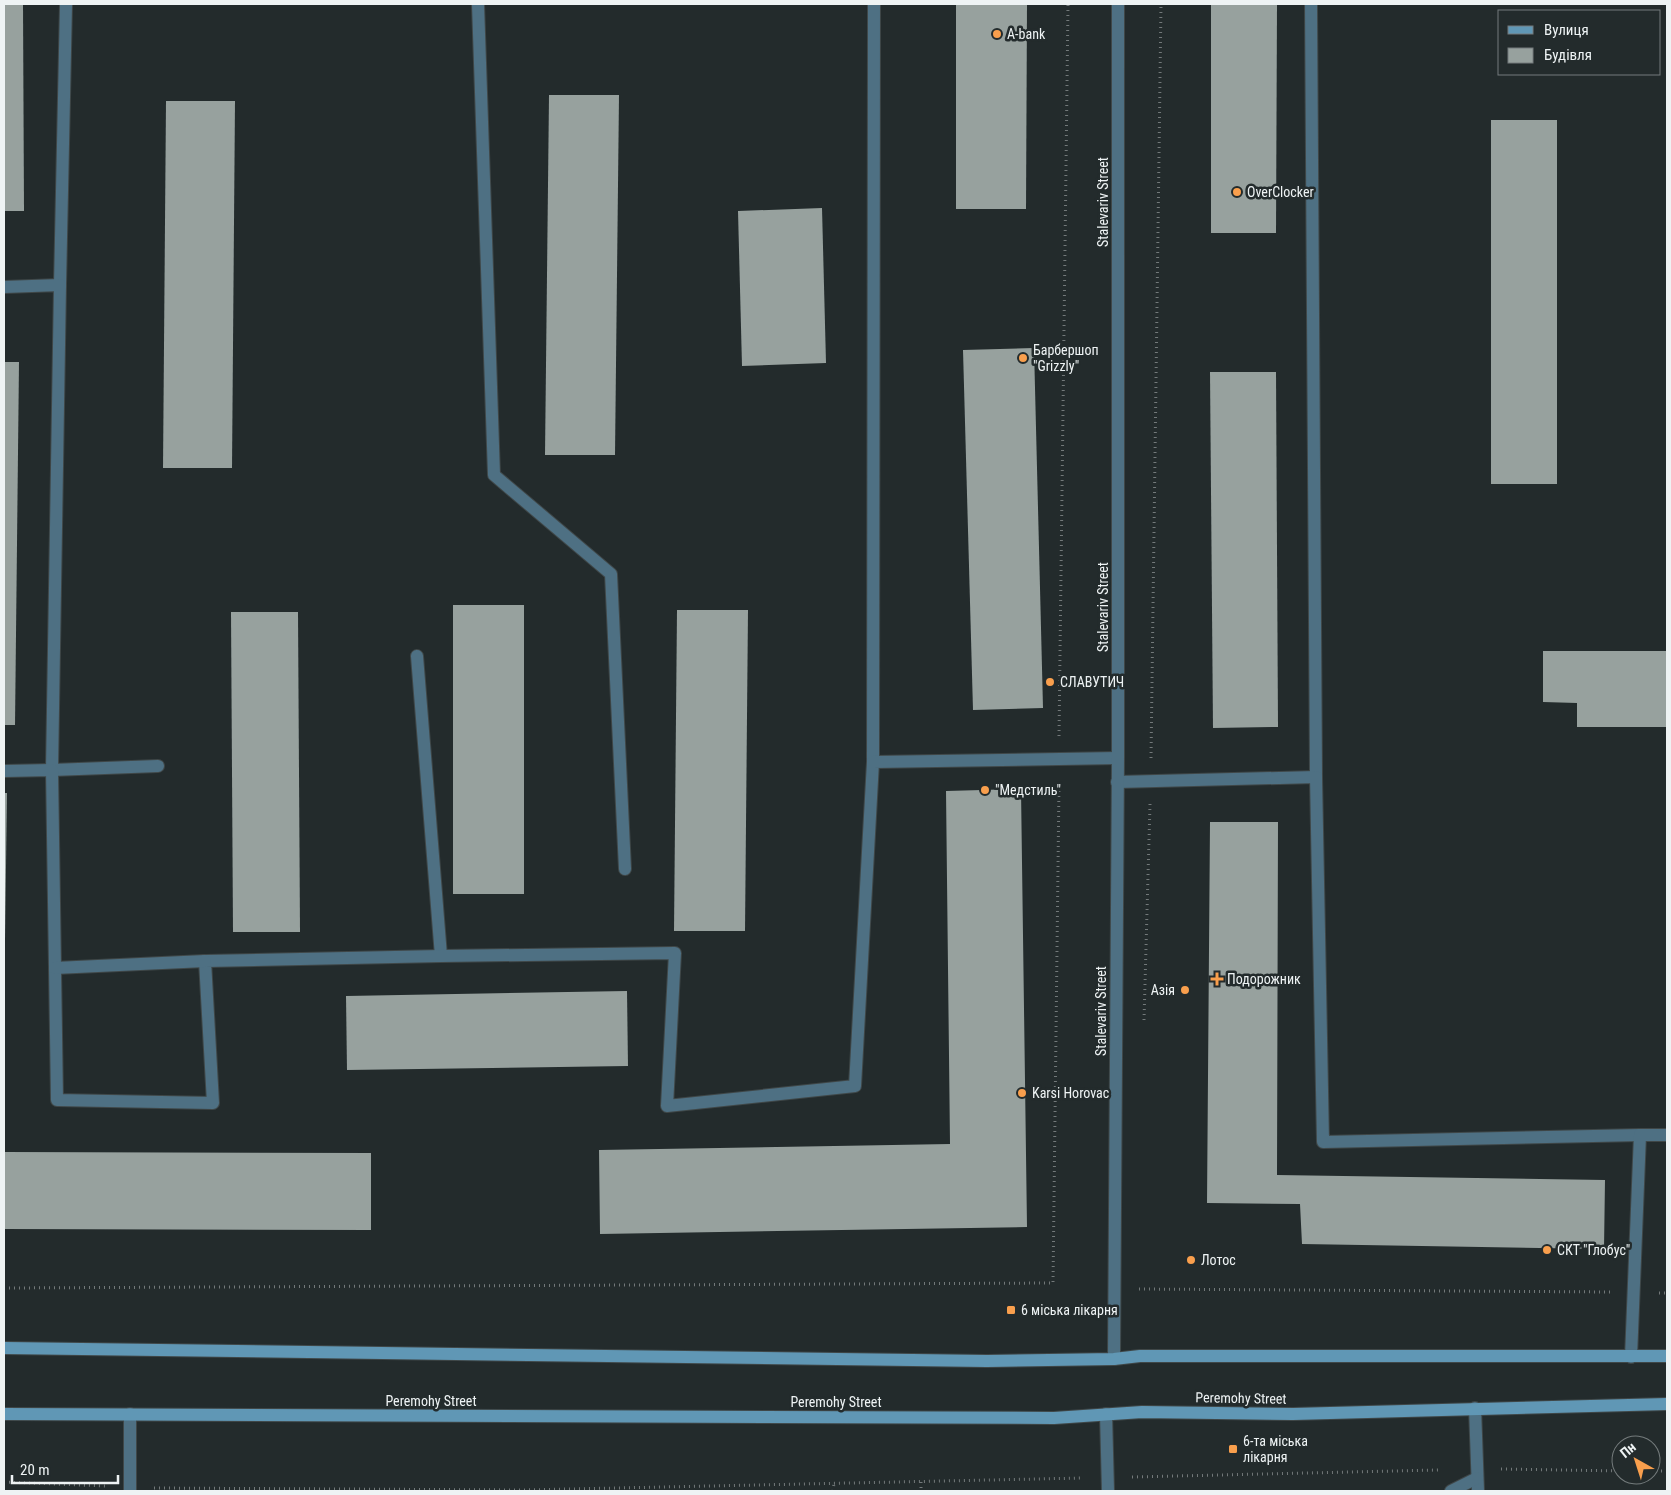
<svg xmlns="http://www.w3.org/2000/svg" width="1671" height="1495" font-family="'Roboto Condensed',sans-serif">
<style>
.building{fill:#97a19e}
.lines{fill:none;stroke-linecap:round;stroke-linejoin:round}
.lane-casing{stroke:#3f4748;stroke-width:14}
.street-casing{stroke:#3f4748;stroke-width:14}
.secondary-casing{stroke:#3f4748;stroke-width:14}
.path{stroke:#73797a;stroke-width:3;stroke-dasharray:1 4;stroke-linecap:butt}
.lane{stroke:#4e7083;stroke-width:12}
.street{stroke:#4e7083;stroke-width:12}
.secondary{stroke:#6097b5;stroke-width:12}
.poi-dot{fill:#f99f4d;stroke:#232b2c;stroke-width:2}
.labels{text-anchor:middle;dominant-baseline:central;stroke-width:5;stroke-linejoin:round;paint-order:stroke}
.poi-label{font-size:14px;fill:#eef3f4;stroke:#232b2c;text-anchor:start}
.street-label{font-size:14px;fill:#eef3f4;stroke:#232b2c}
</style>
<rect width="100%" height="100%" fill="#232b2c"/>
<!-- building -->
<g class="building">
<path d="M4,4H23L24,211H4Z"/>
<path d="M956,4H1027L1026,209H956Z"/>
<path d="M1211,4H1277L1276,233H1211Z"/>
<path d="M549,95H619L615,455H545Z"/>
<path d="M166,101H235L232,468H163Z"/>
<rect x="1491" y="120" width="66" height="364"/>
<path d="M822,208L826,363L742,366L738,211Z"/>
<path d="M1034,348L1043,708L973,710L963,350Z"/>
<path d="M4,362H19L15,725H4Z"/>
<path d="M1210,372H1276L1278,727L1213,728Z"/>
<rect x="453" y="605" width="71" height="289"/>
<path d="M677,610H748L745,931H674Z"/>
<path d="M231,612H298L300,932H233Z"/>
<path d="M1543,651H1667V727H1577V703L1543,702Z"/>
<path d="M1021,789L1027,1227L600,1234L599,1150L950,1144L946,791Z"/>
<path d="M4,793H7L5,940H4Z"/>
<path d="M1210,822H1278L1277,1175L1605,1180L1604,1249L1302,1244L1300,1204L1207,1203Z"/>
<path d="M627,991L628,1066L347,1070L346,996Z"/>
<path d="M4,1152L371,1153V1230L4,1229Z"/>
</g>
<g class="lines">
<!-- lane casing -->
<g class="lane-casing">
<g id="lane">
<path d="M478,4L494,475L611,574L625,869"/>
<path d="M1311,4L1316,777"/>
<path d="M60,285L66,4"/>
<path d="M4,287L60,285L52,770L158,766"/>
<path d="M873,762L874,4"/>
<path d="M1117,782L1316,777L1323,1142L1640,1135"/>
<path d="M1631,1357L1640,1135H1667"/>
<path d="M1475,1408L1478,1491"/>
<path d="M130,1491V1414"/>
<path d="M1451,1491L1477,1478"/>
</g>
</g>
<!-- street casing -->
<g class="street-casing">
<g id="street">
<path d="M417,656L441,956"/>
<path d="M4,771L52,770L57,1100L213,1103L205,961L441,956L675,953L667,1106L855,1086L873,762L1118,758"/>
<path d="M55,968L205,961"/>
<path d="M1114,1359L1118,758V4"/>
<path d="M1106,1414L1108,1491"/>
</g>
</g>
<!-- secondary casing -->
<g class="secondary-casing">
<g id="secondary">
<path d="M4,1348L987,1361L1114,1359L1140,1356H1667"/>
<path d="M4,1414L1054,1418L1142,1412L1293,1414L1667,1404"/>
</g>
</g>
<!-- path -->
<g class="path">
<path d="M1059,736L1068,4"/>
<path d="M1151,758L1161,4"/>
<path d="M1144,1020L1150,804"/>
<path d="M4,1288L1053,1283L1059,784"/>
<path d="M1139,1289L1610,1292"/>
<path d="M1659,1293H1667"/>
<path d="M1501,1469L1621,1471"/>
<path d="M1651,1471H1667"/>
<path d="M1132,1477L1438,1470"/>
<path d="M4,1482L106,1486"/>
<path d="M921,1482V1491"/>
<path d="M154,1488L523,1490L1083,1478"/>
<path d="M833,1491L834,1483"/>
</g>
<!-- lane -->
<use href="#lane" class="lane"/>
<!-- street -->
<use href="#street" class="street"/>
<!-- secondary -->
<use href="#secondary" class="secondary"/>
</g>
<!-- markers -->
<g class="poi-dot">
<circle cx="997" cy="34" r="5"/>
<circle cx="1237" cy="192" r="5"/>
<circle cx="1023" cy="358" r="5"/>
<circle cx="1050" cy="682" r="5"/>
<circle cx="985" cy="790" r="5"/>
<path d="M1214.5 971.5h5v5h5v5h-5v5h-5v-5h-5v-5h5z"/>
<circle cx="1185" cy="990" r="5"/>
<circle cx="1022" cy="1093" r="5"/>
<circle cx="1547" cy="1250" r="5"/>
<circle cx="1191" cy="1260" r="5"/>
<rect x="1006" y="1305" width="10" height="10" rx="2.5"/>
<rect x="1228" y="1444" width="10" height="10" rx="2.5"/>
</g>
<g class="labels">
<!-- poi labels -->
<g class="poi-label">
<text x="1007" y="34">A-bank</text>
<text x="1247" y="192">OverClocker</text>
<text x="1033" y="350">Барбершоп<tspan x="1033" dy="16">"Grizzly"</tspan></text>
<text x="1060" y="682">СЛАВУТИЧ</text>
<text x="995" y="790">"Медстиль"</text>
<text x="1227" y="979">Подорожник</text>
<text x="1175" y="990" text-anchor="end">Азія</text>
<text x="1032" y="1093">Karsi Horovac</text>
<text x="1557" y="1250">СКТ "Глобус"</text>
<text x="1201" y="1260">Лотос</text>
<text x="1021" y="1310">6 міська лікарня</text>
<text x="1243" y="1441">6-та міська<tspan x="1243" dy="16">лікарня</tspan></text>
</g>
<!-- street labels -->
<g class="street-label">
<text transform="translate(1103 202) rotate(-90)">Stalevariv Street</text>
<text transform="translate(1103 607) rotate(-90)">Stalevariv Street</text>
<text transform="translate(1101 1011) rotate(-90)">Stalevariv Street</text>
<text transform="translate(1241 1398) rotate(1)">Peremohy Street</text>
<text x="431" y="1401">Peremohy Street</text>
<text x="836" y="1402">Peremohy Street</text>
</g>
</g>
<!-- border -->
<rect width="1671" height="1495" fill="none" stroke="#eef3f4" stroke-width="10"/>
<!-- legend -->
<rect x="1498" y="10" width="162" height="65" fill="#232b2c" stroke="#747b7c"/>
<rect x="1508" y="26" width="25" height="8" fill="#6097b5" stroke="#747b7c"/>
<text x="1544" y="35" font-size="15" fill="#eef3f4">Вулиця</text>
<rect x="1508" y="48" width="25" height="15" fill="#97a19e" stroke="#747b7c"/>
<text x="1544" y="60" font-size="15" fill="#eef3f4">Будівля</text>
<!-- north arrow -->
<g transform="translate(1636 1460) rotate(321)"><circle r="24" fill="#232b2c" stroke="#747b7c"/>
<path d="M0-4L9 19L0 12L-9 19Z" fill="#f99f4d"/>
<text y="-8" font-size="14" font-weight="bold" text-anchor="middle" fill="#eef3f4">Пн</text>
</g>
<!-- scale -->
<path d="M12 1475v8h106v-8" fill="none" stroke="#eef3f4" stroke-width="2.5"/>
<text x="20" y="1475" font-size="15" fill="#eef3f4" stroke="#232b2c" stroke-width="4" paint-order="stroke">20 m</text>
</svg>
